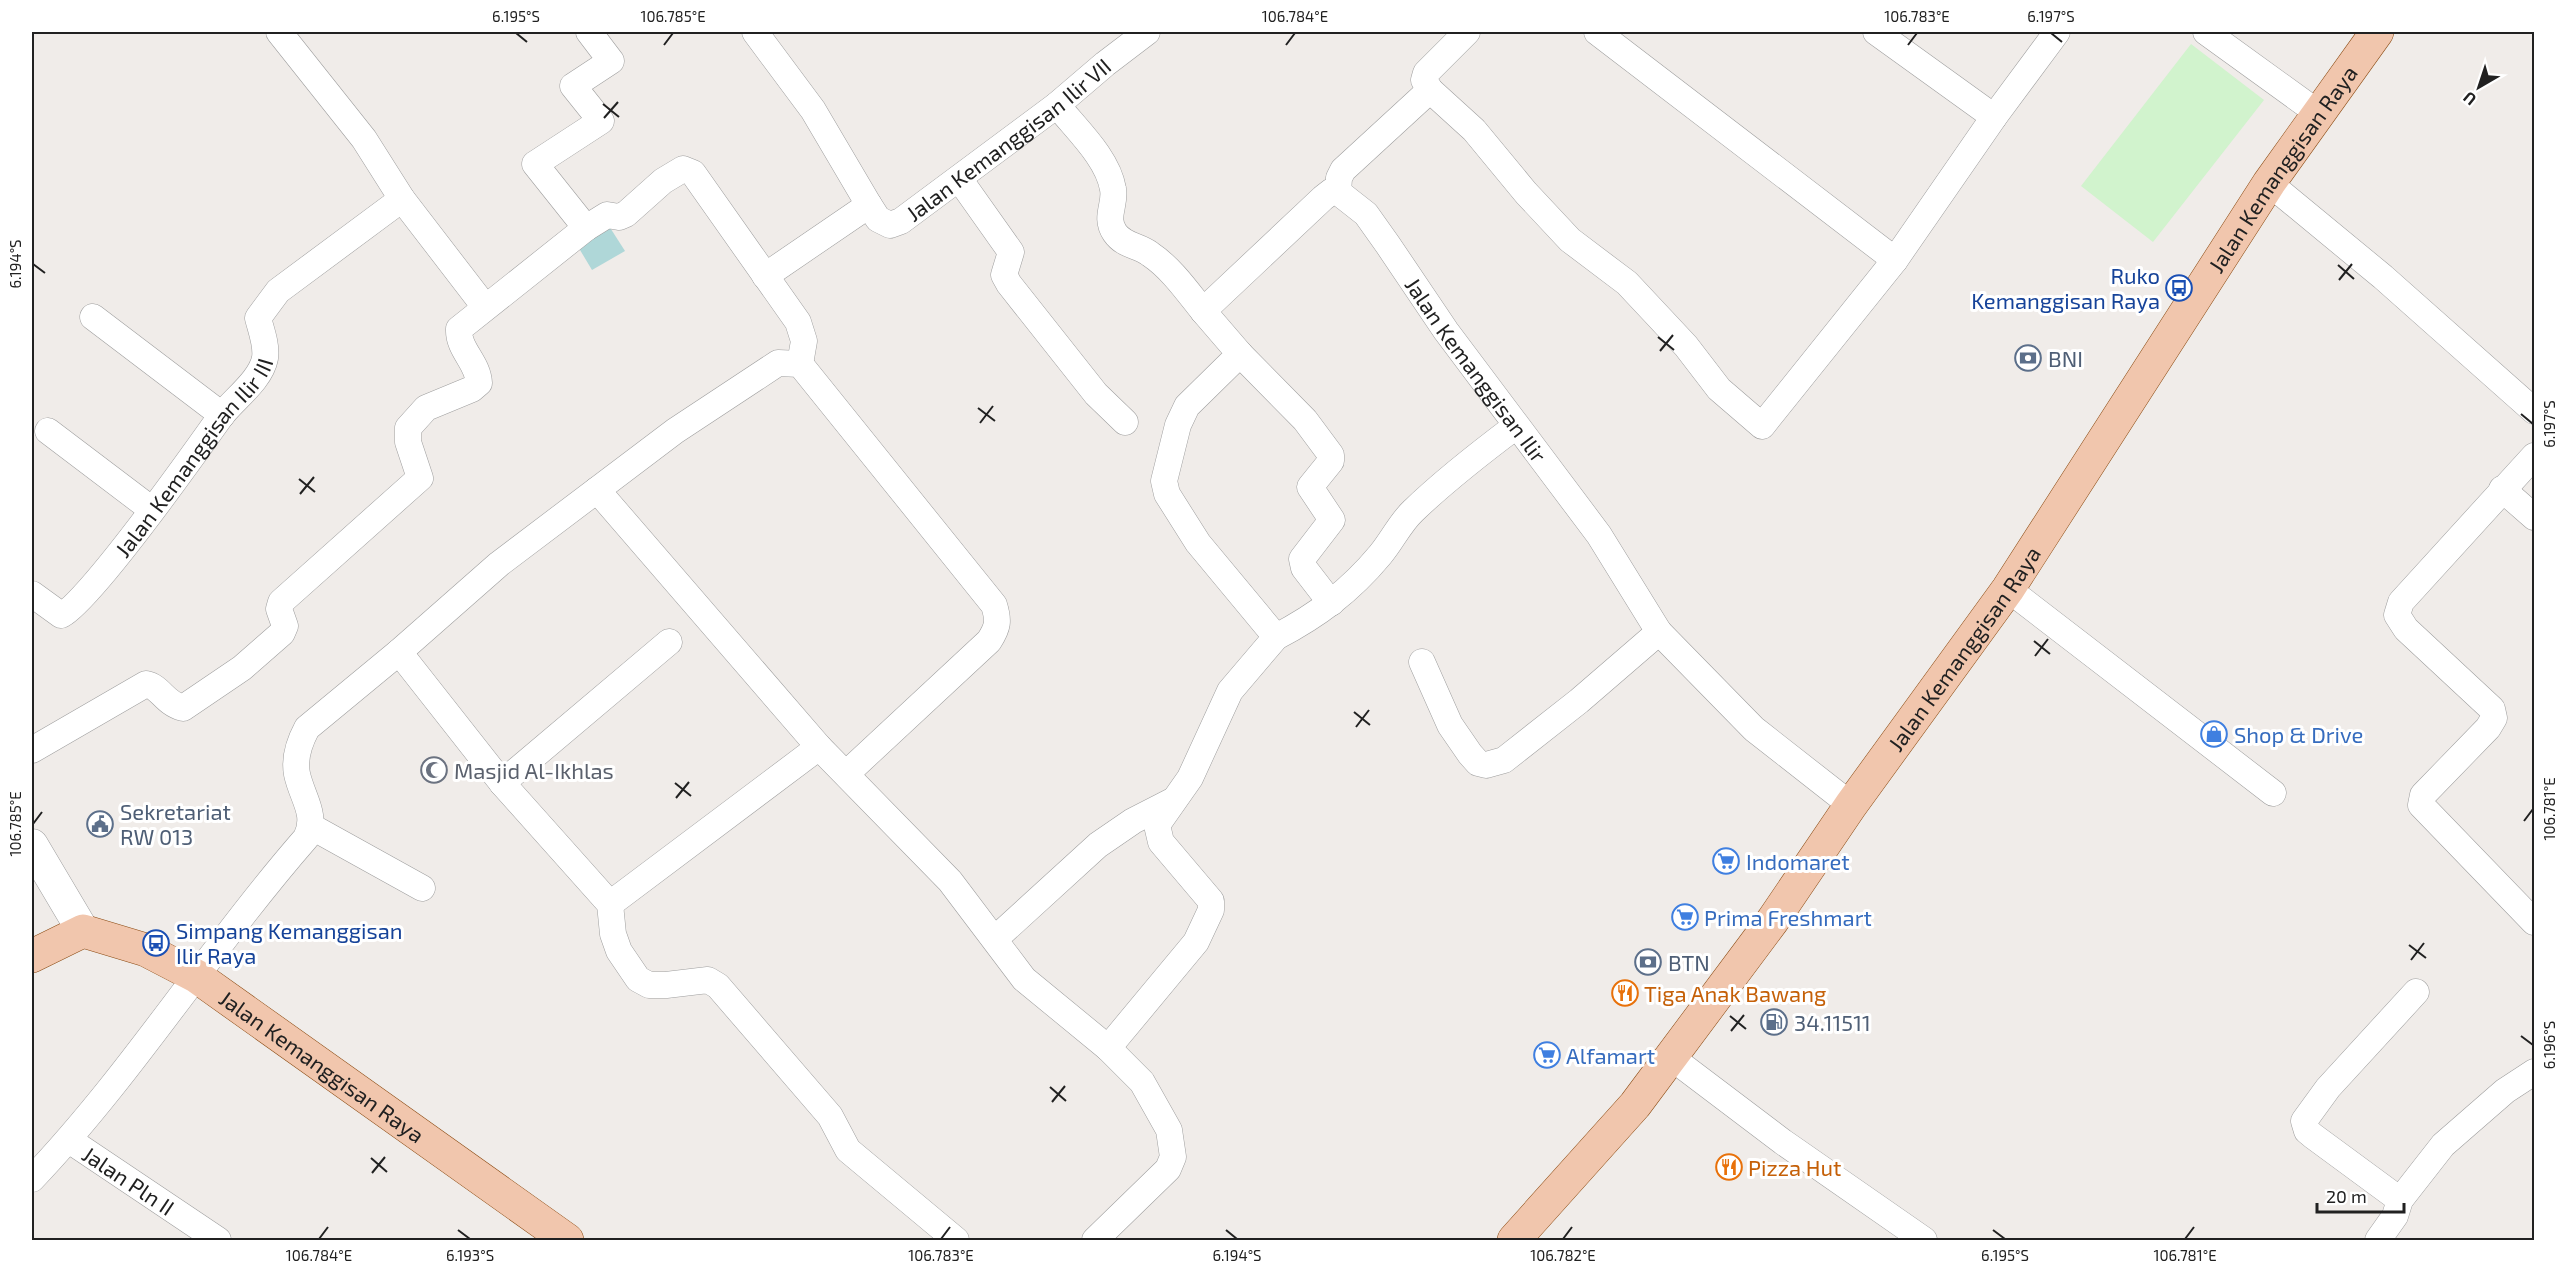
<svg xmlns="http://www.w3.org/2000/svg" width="2566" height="1272" font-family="'Exo 2',sans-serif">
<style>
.park{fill:#d1f3cd}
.water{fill:#afd7d8}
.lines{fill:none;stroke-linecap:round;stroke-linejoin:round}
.minor-casing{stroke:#9e9e9e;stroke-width:27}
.tertiary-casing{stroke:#9e9e9e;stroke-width:33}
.primary-casing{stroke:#8b4b13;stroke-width:34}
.minor{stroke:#fff;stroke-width:26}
.tertiary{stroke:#fff;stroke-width:32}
.primary{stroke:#f1c6ad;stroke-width:33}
.ticks{fill:none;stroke:#212121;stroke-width:2}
.labels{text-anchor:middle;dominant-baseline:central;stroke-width:6;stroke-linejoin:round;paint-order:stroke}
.street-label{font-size:22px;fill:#212121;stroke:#fff}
.transit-label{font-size:22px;fill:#164399;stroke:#fff;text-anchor:end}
.service-label{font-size:22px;fill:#4e5e75;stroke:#fff;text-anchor:start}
.shop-label{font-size:22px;fill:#366cbe;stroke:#fff;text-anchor:start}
.worship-label{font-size:22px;fill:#5b616d;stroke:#fff;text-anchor:start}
.food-label{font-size:22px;fill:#c56008;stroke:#fff;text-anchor:start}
.neatline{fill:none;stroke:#212121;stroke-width:2}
.ticks-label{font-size:15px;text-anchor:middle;fill:#212121}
</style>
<rect width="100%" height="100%" fill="#f0ece9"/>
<!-- park -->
<path class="park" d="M2191,44L2264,100L2153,242L2081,186Z"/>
<!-- water -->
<path class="water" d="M609,226L625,251L592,270L577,245Z"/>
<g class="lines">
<!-- minor casing -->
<g class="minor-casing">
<g id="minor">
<path d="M279,32L364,139L402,199L485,307"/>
<path id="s1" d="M755,32L813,110L869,205L878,219L890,225L901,221L1057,105L1105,64L1147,32"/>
<path d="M1467,32L1426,73L1424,80L1430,90L1474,130L1526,193L1570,240L1627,283L1686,346L1719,389L1762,426L1895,260L1994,117L2057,32"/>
<path d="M1597,32L1895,260"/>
<path d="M1876,32L1994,117"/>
<path d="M2206,32L2318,113"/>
<path d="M1057,105C1076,129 1108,158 1113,189C1116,205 1104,217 1115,233C1124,246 1138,245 1150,254C1171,268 1187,291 1203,311"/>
<path d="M960,180L1011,252L1004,275L1009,284L1096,394L1125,422"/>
<path d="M2269,183L2383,277L2534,411"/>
<path d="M1338,192L1339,178L1343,170L1430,90"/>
<path d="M586,228L535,164L601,121L573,86L611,61L589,32"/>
<path d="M765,276L869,205"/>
<path d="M93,317L222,415"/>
<path d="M1240,354L1305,420L1331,455V461L1310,487L1332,520L1302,559L1304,568L1331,603"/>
<path id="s2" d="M1516,426C1480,453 1445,480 1413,511C1400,523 1392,541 1380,555C1350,591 1318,615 1276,637L1198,543L1167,494L1164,481L1178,425L1187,406L1240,354L1203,311L1323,198L1332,191L1338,192L1366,214L1388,245L1446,331L1599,535L1659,632L1754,729L1851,805"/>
<path d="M48,431L151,509"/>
<path d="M2534,456L2401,602L2397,615L2406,629L2492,709L2494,718L2488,728L2423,795L2421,805L2534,922"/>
<path d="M2502,489L2534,517"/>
<path d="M597,490L819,747L950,881L1024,979L1108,1048L1142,1082L1169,1130L1173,1157L1168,1169L1095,1240"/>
<path d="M2008,589L2273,793"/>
<path id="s3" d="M32,594L61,615C86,607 199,447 221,416C234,399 261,380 265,358C267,345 261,330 258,318L278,291L402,199"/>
<path d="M399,652L502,783L610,904L613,934L619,951L638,979L649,985H666L708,980L718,986L830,1116L848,1150L956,1240"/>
<path d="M1422,662L1450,725L1470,754L1478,763L1486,765L1504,760L1579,701L1659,632"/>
<path d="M32,750L146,684C161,687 164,703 183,708L242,668L282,633L285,626L279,609L281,602L420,478L408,442V428L426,408L472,389L479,383C478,362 458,350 459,329L586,228L607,215L619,217L626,214L663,181L683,169L693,173L798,322L804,341L800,364"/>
<path d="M502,783L669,642"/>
<path d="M312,827L422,888"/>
<path d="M610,904L819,747"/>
<path d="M995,939L1098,845L1133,821L1172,801"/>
<path d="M1108,1048L1196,942L1211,910V901L1161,842L1157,825L1190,778L1230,691L1276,637"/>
<path d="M1672,1058L1783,1142L1924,1240"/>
<path id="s4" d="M69,1140L218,1240"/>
<path d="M32,1179C132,1074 210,948 306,838C318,814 302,798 297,774C294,759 300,741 307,728L399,652L499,564L675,431L778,363L800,364L994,605C999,621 998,627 989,641L846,774"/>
<path d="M2400,1200L2313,1136L2307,1131L2304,1121L2328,1088L2416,992"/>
<path d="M2378,1240L2395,1216L2400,1200L2443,1145L2505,1091L2534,1072"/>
</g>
</g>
<!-- tertiary casing -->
<g class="tertiary-casing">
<path id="tertiary" d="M32,845L83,931"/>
</g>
<!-- primary casing -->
<g class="primary-casing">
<g id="primary">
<path id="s5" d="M32,956L83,931L146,950L196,976L567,1240"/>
<path id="s6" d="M1514,1240L1635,1105L1773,920L1851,805L2008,589L2269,183L2377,32"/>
</g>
</g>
<!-- minor -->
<use href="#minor" class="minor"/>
<!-- tertiary -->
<use href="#tertiary" class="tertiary"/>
<!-- primary -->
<use href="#primary" class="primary"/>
</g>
<!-- ticks -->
<path class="ticks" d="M516,33L527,42M2051,33L2062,42M664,45L673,33M1286,45L1295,33M1908,45L1917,33M603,104L619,117M604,118L618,102M33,264L45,273M2338,265L2354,279M2339,280L2352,264M1658,337L1674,350M1660,351L1673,335M978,408L995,421M2521,414L2533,424M980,423L993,406M299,479L315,492M300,494L314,477M2034,641L2050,654M2035,656L2048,639M1354,712L1370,725M1356,727L1369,710M675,783L691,796M676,798L689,782M2524,821L2533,809M33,824L42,812M2409,945L2426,958M2411,960L2424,943M1730,1016L1746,1029M1731,1031L1744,1015M2521,1036L2533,1045M1050,1087L1066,1101M1052,1102L1065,1086M371,1158L387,1172M372,1173L385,1157M458,1230L470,1239M1226,1230L1237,1239M1993,1230L2005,1239M319,1239L328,1227M941,1239L950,1227M1563,1239L1572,1227M2185,1239L2194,1227"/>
<!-- icons -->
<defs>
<g id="bus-ring" transform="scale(1.35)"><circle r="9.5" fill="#fff" stroke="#1a4fb4" stroke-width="1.5"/><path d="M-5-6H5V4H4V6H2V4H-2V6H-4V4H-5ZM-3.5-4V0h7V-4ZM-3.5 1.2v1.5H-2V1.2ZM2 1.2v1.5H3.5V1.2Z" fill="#1a4fb4"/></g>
<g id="bank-ring" transform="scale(1.35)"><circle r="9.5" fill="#fff" stroke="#5c6f8a" stroke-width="1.5"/><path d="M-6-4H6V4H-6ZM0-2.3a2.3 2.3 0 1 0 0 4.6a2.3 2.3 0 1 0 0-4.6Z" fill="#5c6f8a"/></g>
<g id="shop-ring" transform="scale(1.35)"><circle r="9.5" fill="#fff" stroke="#3f7fe0" stroke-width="1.5"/><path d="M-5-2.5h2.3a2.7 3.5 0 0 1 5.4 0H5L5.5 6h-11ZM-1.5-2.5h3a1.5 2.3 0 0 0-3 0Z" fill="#3f7fe0"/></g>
<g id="mosque-ring" transform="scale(1.35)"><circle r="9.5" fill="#fff" stroke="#6b7280" stroke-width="1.5"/><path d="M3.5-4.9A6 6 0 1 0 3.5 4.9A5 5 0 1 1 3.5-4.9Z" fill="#6b7280"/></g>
<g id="civic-ring" transform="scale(1.35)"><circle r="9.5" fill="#fff" stroke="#5c6f8a" stroke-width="1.5"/><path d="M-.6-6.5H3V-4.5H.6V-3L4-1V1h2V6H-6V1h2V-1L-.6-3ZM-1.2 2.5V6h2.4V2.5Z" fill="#5c6f8a"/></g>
<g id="supermarket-ring" transform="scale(1.35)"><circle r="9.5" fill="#fff" stroke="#3f7fe0" stroke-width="1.5"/><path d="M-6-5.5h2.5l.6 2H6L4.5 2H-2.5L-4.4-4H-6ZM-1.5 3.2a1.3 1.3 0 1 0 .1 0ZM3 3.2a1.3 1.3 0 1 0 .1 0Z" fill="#3f7fe0"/></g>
<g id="restaurant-ring" transform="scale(1.35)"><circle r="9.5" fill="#fff" stroke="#e8710a" stroke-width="1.5"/><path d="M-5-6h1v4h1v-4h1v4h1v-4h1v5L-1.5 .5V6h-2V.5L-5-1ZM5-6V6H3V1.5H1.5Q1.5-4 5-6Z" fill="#e8710a"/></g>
<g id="fuel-ring" transform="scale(1.35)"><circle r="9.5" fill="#fff" stroke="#5c6f8a" stroke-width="1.5"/><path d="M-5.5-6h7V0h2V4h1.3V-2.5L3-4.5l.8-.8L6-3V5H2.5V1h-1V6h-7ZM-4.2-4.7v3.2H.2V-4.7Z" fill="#5c6f8a"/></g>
</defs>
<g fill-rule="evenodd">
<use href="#bus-ring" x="2179" y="288"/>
<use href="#bank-ring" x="2028" y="358"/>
<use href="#shop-ring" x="2214" y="734"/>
<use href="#mosque-ring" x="434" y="770"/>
<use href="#civic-ring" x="100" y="824"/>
<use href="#supermarket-ring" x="1726" y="861"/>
<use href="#supermarket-ring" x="1685" y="917"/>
<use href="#bus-ring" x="156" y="943"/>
<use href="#bank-ring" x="1648" y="962"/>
<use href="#restaurant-ring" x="1625" y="993"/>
<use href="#fuel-ring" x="1774" y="1022"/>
<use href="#supermarket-ring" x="1547" y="1055"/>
<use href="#restaurant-ring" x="1729" y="1167"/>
</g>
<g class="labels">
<!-- street labels -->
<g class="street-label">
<text stroke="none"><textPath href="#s1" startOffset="384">Jalan Kemanggisan Ilir VII</textPath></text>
<text stroke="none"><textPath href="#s6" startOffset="1320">Jalan Kemanggisan Raya</textPath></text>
<text stroke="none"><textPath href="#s2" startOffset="1134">Jalan Kemanggisan Ilir</textPath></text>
<text stroke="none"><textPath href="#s3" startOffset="243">Jalan Kemanggisan Ilir III</textPath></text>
<text stroke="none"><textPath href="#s6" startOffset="744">Jalan Kemanggisan Raya</textPath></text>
<text stroke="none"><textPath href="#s5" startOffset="334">Jalan Kemanggisan Raya</textPath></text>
<text stroke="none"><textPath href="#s4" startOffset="72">Jalan Pln II</textPath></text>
</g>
<!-- transit labels -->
<g class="transit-label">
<text x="2160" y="275">Ruko<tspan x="2160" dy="25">Kemanggisan Raya</tspan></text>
<text x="176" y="930" text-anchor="start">Simpang Kemanggisan<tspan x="176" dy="25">Ilir Raya</tspan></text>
</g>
<!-- service labels -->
<g class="service-label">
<text x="2048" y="358">BNI</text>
<text x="120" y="811">Sekretariat<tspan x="120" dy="25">RW 013</tspan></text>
<text x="1668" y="962">BTN</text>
<text x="1794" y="1022">34.11511</text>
</g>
<!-- shop labels -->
<g class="shop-label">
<text x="2234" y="734">Shop &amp; Drive</text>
<text x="1746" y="861">Indomaret</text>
<text x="1704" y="917">Prima Freshmart</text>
<text x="1566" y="1055">Alfamart</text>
</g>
<!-- worship labels -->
<g class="worship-label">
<text x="454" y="770">Masjid Al-Ikhlas</text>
</g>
<!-- food labels -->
<g class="food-label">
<text x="1644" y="993">Tiga Anak Bawang</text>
<text x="1748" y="1167">Pizza Hut</text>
</g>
</g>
<!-- border -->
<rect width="2566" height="1272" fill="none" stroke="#ffffff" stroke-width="66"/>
<!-- north arrow -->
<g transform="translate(2479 87) rotate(219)" stroke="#ffffff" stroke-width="4.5" paint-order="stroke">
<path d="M0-4.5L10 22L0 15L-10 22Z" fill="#212121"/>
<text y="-9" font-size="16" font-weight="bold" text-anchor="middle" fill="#212121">U</text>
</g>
<!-- scale -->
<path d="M2317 1203v9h87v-9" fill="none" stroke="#212121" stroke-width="3"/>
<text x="2326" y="1203" font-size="18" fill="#212121" stroke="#ffffff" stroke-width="4.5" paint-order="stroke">20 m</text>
<rect x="33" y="33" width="2500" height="1206" class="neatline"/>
<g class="ticks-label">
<text x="516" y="22">6.195°S</text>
<text x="673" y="22">106.785°E</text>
<text x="1295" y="22">106.784°E</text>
<text x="1917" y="22">106.783°E</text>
<text x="2051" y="22">6.197°S</text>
<text transform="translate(16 264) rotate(-90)" y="5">6.194°S</text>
<text transform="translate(2550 424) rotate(-90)" y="5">6.197°S</text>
<text transform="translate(2550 809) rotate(-90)" y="5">106.781°E</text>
<text transform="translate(16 824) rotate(-90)" y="5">106.785°E</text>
<text transform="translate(2550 1045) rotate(-90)" y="5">6.196°S</text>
<text x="319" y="1261">106.784°E</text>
<text x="470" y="1261">6.193°S</text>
<text x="941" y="1261">106.783°E</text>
<text x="1237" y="1261">6.194°S</text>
<text x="1563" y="1261">106.782°E</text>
<text x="2005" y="1261">6.195°S</text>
<text x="2185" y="1261">106.781°E</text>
</g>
</svg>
